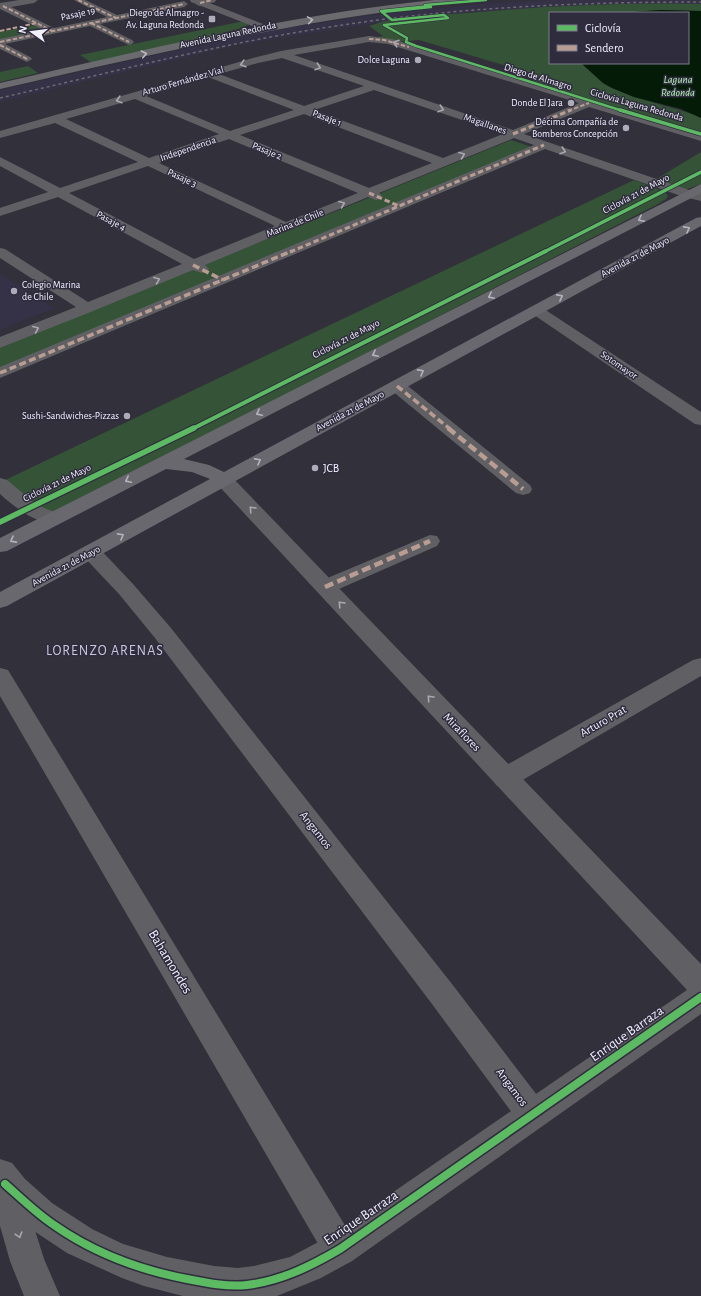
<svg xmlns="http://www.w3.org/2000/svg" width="701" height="1296" font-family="'Alegreya Sans',sans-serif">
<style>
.built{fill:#353248}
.green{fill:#355337}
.water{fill:#041b07}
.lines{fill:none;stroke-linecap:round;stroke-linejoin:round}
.minor{fill:#606064;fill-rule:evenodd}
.tertiary{fill:#606064;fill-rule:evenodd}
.secondary{fill:#6b6b6f;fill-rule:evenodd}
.primary{fill:#69686f;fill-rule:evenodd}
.rail{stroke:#6a6a6f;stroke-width:1.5;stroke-dasharray:3 3;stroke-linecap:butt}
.quiet-far3{stroke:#b99d93;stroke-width:2;stroke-dasharray:4.5 2;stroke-linecap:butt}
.quiet-far2{stroke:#b99d93;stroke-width:3;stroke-dasharray:5.5 3;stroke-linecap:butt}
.quiet-far1{stroke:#b99d93;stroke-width:3.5;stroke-dasharray:7 3.5;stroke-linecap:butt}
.quiet{stroke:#b99d93;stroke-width:4.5;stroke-dasharray:9 4.5;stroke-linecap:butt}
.cycleway-far4-casing{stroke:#2f2c3e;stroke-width:3.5}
.cycleway-far3-casing{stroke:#2f2c3e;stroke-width:5}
.cycleway-far2-casing{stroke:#2f2c3e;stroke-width:6}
.cycleway-far1-casing{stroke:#2f2c3e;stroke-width:8}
.cycleway-casing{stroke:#2f2c3e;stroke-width:11}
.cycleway-far4{stroke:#5cba63;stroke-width:2.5}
.cycleway-far3{stroke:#5cba63;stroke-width:3.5}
.cycleway-far2{stroke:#5cba63;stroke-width:4}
.cycleway-far1{stroke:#5cba63;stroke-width:5.5}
.cycleway{stroke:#5cba63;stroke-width:8}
.oneway{stroke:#bbbac4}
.oneway2{stroke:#a8a8b0}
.oneway3{stroke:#b4b2bd}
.poi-dot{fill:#aeacb8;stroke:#2f2c3e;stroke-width:1.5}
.labels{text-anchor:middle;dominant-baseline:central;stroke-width:3;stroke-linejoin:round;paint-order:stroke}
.far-poi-label{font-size:10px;fill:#f1effc;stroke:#2f2c3e;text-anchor:end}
.far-street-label{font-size:10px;fill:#f1effc;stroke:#2f2c3e}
.far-water-label{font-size:11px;font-style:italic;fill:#b5f4b8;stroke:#2f2c3e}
.poi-label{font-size:12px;fill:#f1effc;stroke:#2f2c3e;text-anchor:start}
.street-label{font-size:12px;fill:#f1effc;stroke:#2f2c3e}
.quarter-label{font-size:14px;letter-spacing:1px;fill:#c9c7de;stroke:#2f2c3e}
.near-street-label{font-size:14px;fill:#f1effc;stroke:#2f2c3e}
</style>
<rect width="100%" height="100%" fill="#32303a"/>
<!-- built -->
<g class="built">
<path d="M551,0H701V4L605,5L522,9L447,14L382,22L237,45L0,102V90L254,33L374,15L481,4Z"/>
<path d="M0,274L54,308L0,330Z"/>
</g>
<!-- green -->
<g class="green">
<path d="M701,4V11L661,10L619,13H550V63H581L603,83L612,88L634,97L696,115L701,118V138L537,87L527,72L419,40L397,42L373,38L383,36L369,26C400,15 436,15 468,13C545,6 623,2 701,4Z"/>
<path d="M244,21L250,24L242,28L95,65L80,55Z"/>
<path d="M35,25L45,30L0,40V32Z"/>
<path d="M28,66L38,73L0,82V72Z"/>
<path d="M511,140L532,147L0,371V348Z"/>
<path d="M701,152V184L682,191L653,181Z"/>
<path d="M634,180L665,192L668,196L666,199L658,204L59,511H46L1,482Z"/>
</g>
<!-- water -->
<path class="water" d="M661,10L701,11V118L681,109L634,97L612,88L603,83L581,63H688V13H619Z"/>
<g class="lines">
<!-- minor -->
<g class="minor">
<path d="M19,0H38L34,3L11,7L54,28L107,17L74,0H85L117,15L184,1L188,4L184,7L100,24L132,40L134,42L132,44L129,45L90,26L5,44L30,57L32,59L27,62L0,49V39L43,30L0,9V3Z"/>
<path d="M202,0H216L215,2L200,6L197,5L196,3L197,1Z"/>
<path d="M369,36L392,39L701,134V141L589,107L524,134L692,191L694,194L692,197H684L545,149L0,378V367L534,145L514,138L379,193L382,196L380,199L376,200L368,197L205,265L209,269L207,272L202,273L193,270L93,311L0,348V337L76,307L0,258V248L5,249L88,302L182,264L58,197L0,216V208L48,192L0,166V157L60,188L138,162L55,123L0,138V131L253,58L281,51ZM369,42L388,44L579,103L513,130L294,55ZM282,58L364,86L304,106L219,74L258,63ZM208,77L294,110L230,131L146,96ZM374,90L503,134L443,158L314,110ZM135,99L219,134L149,158L66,119ZM304,114L432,163L369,188L240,135ZM229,139L358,193L286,222L159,163ZM148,166L275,226L194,259L69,193Z"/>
<path d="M536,305L541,307L701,412V425L695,424L531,313L528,310L531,307Z"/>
<path d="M397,381L403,382L530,485L532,489L530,493L523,495L516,493L391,390L389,386L391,382Z"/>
<path d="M430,535L437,536L440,541L437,546L332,592L325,594L318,592L315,587L318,582Z"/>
<path d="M91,545L98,547L133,584L171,628L452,984L543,1103L548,1114L543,1125L532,1130L521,1125L432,1004L155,638L119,594L84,557L81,552L84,547Z"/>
<path d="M701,658V676L514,785L505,788L496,785L493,778L496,771L693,660Z"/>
<path d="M0,668L8,670L352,1237L357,1249L352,1261L340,1266L328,1261L0,696Z"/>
<path d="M5,1168L17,1173L44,1259L60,1296H24L10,1261L0,1226V1171Z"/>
</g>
<!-- tertiary -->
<g class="tertiary">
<path d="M190,0H202L263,24L265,26L260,29L257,28L191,2Z"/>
<path d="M688,190L701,193V201L684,197L682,194L684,191Z"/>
<path d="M224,474L231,476L701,964V1014L352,1261L321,1278L277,1296H183L144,1286L122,1278L67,1253L28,1227L0,1202V1159L12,1163L25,1179L52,1203L92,1229L123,1244L167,1257L214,1266L238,1268L254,1266L290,1257L328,1237L687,990L217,484L215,480L217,476Z"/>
<path d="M0,478L7,480L32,501L46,509L62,514L65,518L62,522C39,528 16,508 0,494Z"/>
</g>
<!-- secondary -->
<path class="secondary" d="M434,0H463L459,3C303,19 153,54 0,89V83C143,50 287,15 434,0Z"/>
<!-- primary -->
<path class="primary" d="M701,184V193L184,459L209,465L224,472L696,218L701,217V226L7,606L0,608V592L210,479L192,472L166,469L7,551L0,552V538Z"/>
<!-- rail -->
<path class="rail" d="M0,98C105,74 210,46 317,29C444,8 573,2 701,2"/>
<!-- quiet-far3 -->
<g class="quiet-far3">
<path d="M78,0L116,18"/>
<path d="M200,3L212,0"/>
<path d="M3,6L52,31"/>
<path d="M91,23L129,42"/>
<path d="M0,31L37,23"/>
<path d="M369,39L384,40L409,47"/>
<path d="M0,42L184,4"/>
<path d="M0,45L27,59"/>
<path d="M568,111L589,103"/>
</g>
<!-- quiet-far2 -->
<g class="quiet-far2">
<path d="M513,134L571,110"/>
<path d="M369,193L399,206"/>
<path d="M290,252L544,145"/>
</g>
<!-- quiet-far1 -->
<g class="quiet-far1">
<path d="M193,265L223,280"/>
<path d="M0,373L292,251"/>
<path d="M397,386L450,429"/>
</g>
<!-- quiet -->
<g class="quiet">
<path d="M448,428L523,489"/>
<path d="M325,587L430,541"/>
</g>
<!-- cycleway-far4 casing -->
<g class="cycleway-far4-casing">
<g id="cycleway-far4">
<path d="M425,5L486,0"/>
<path d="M381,11L430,6L431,7L382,12L392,20L444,15L448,18L384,25"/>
<path d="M384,25L407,38L406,42L416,46L623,111"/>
</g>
</g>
<!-- cycleway-far3 casing -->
<g class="cycleway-far3-casing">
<g id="cycleway-far3">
<path d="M620,110L701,134"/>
<path d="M544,252L701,172"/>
</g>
</g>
<!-- cycleway-far2 casing -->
<g class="cycleway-far2-casing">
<path id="cycleway-far2" d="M192,429L546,251"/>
</g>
<!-- cycleway-far1 casing -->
<g class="cycleway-far1-casing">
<path id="cycleway-far1" d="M0,522L194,428"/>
</g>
<!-- cycleway casing -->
<g class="cycleway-casing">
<path id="cycleway" d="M5,1184C21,1198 36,1213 54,1225C94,1253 140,1270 187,1279C207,1283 227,1287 247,1285C281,1281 311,1266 340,1249L701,997"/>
</g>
<!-- cycleway-far4 -->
<use href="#cycleway-far4" class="cycleway-far4"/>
<!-- cycleway-far3 -->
<use href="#cycleway-far3" class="cycleway-far3"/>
<!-- cycleway-far2 -->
<use href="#cycleway-far2" class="cycleway-far2"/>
<!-- cycleway-far1 -->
<use href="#cycleway-far1" class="cycleway-far1"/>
<!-- cycleway -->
<use href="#cycleway" class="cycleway"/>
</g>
<!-- one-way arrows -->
<defs><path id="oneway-chevron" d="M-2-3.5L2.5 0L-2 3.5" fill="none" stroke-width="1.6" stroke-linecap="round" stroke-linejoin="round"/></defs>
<g class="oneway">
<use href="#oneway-chevron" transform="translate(310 20) rotate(-9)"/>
<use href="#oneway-chevron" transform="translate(144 54) rotate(-13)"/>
</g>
<g class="oneway2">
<use href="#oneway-chevron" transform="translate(396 43) rotate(-162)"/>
<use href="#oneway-chevron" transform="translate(243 64) rotate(164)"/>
<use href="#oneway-chevron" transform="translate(318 67) rotate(19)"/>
<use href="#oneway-chevron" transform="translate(119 100) rotate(164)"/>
<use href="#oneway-chevron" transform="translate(441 109) rotate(19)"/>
<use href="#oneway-chevron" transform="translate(563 151) rotate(19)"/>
<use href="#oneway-chevron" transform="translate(462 155) rotate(-22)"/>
<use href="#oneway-chevron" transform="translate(342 204) rotate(-22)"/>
<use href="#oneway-chevron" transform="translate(157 280) rotate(-22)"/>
<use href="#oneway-chevron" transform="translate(36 329) rotate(-22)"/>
<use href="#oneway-chevron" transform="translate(252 509) rotate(-133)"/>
<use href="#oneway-chevron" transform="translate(341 604) rotate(-133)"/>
<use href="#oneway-chevron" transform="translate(430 698) rotate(-133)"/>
<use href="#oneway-chevron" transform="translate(19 1235) rotate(73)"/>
</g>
<g class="oneway3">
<use href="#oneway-chevron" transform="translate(641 219) rotate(153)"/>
<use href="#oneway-chevron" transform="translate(687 229) rotate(-28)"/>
<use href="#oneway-chevron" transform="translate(491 296) rotate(153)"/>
<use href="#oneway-chevron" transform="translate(560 297) rotate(-28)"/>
<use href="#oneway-chevron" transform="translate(375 354) rotate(153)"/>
<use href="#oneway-chevron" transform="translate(421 372) rotate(-29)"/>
<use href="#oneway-chevron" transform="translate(259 413) rotate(153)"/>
<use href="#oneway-chevron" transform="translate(258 461) rotate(-28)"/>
<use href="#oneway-chevron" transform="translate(128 480) rotate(153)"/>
<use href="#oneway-chevron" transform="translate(121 536) rotate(-29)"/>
<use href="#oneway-chevron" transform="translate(13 540) rotate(152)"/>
</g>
<!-- markers -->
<g class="poi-dot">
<rect x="208" y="15" width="8" height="8" rx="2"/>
<circle cx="418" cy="60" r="4"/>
<circle cx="571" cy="103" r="4"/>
<circle cx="626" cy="128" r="4"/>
<circle cx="14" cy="291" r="4"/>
<circle cx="127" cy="416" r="4"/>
<circle cx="315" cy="468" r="4"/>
</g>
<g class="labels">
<!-- far-poi labels -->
<g class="far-poi-label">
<text x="204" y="13">Diego de Almagro -<tspan x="204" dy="12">Av. Laguna Redonda</tspan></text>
<text x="410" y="60">Dolce Laguna</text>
<text x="563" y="103">Donde El Jara</text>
<text x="618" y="122">Décima Compañía de<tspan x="618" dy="12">Bomberos Concepción</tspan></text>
<text x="22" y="285" text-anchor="start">Colegio Marina<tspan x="22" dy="12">de Chile</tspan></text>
<text x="119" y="416">Sushi-Sandwiches-Pizzas</text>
</g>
<!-- far-street labels -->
<g class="far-street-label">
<text transform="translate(78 14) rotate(-12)">Pasaje 19</text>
<text transform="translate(228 35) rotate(-12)">Avenida Laguna Redonda</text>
<text transform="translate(538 77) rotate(17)">Diego de Almagro</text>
<text transform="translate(183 81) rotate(-16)">Arturo Fernández Vial</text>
<text transform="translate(637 105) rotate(16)">Ciclovia Laguna Redonda</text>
<text transform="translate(327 118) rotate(21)">Pasaje 1</text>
<text transform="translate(485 124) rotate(19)">Magallanes</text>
<text transform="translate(188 149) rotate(-19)">Independencia</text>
<text transform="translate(267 151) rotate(23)">Pasaje 2</text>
<text transform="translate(182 178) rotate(25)">Pasaje 3</text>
<text transform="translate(636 194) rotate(-28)">Ciclovía 21 de Mayo</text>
<text transform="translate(111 221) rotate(28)">Pasaje 4</text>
<text transform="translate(295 223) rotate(-22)">Marina de Chile</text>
<text transform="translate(635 257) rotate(-28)">Avenida 21 de Mayo</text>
<text transform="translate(346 339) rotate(-27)">Ciclovía 21 de Mayo</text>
<text transform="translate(619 365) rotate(34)">Sotomayor</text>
<text transform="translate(350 411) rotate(-28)">Avenida 21 de Mayo</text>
<text transform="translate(57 483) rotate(-26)">Ciclovía 21 de Mayo</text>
<text transform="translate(66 566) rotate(-28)">Avenida 21 de Mayo</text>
</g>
<!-- far-water labels -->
<g class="far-water-label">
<text x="678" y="79">Laguna<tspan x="678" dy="13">Redonda</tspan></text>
</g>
<!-- poi labels -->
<g class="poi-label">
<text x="323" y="468">JCB</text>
</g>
<!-- street labels -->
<g class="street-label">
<text transform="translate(603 721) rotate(-30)">Arturo Prat</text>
<text transform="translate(462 732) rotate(46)">Miraflores</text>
<text transform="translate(316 830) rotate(52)">Angamos</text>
<text transform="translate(512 1087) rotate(53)">Angamos</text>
</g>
<!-- quarter labels -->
<g class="quarter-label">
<text x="105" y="651">LORENZO ARENAS</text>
</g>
<!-- near-street labels -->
<g class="near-street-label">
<text transform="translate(170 962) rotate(59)">Bahamondes</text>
<text transform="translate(627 1034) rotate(-35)">Enrique Barraza</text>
<text transform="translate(361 1218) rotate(-34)">Enrique Barraza</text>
</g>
</g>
<!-- legend -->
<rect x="549" y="12" width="140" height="52" fill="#2f2c3e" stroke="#7d7a8a"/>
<rect x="557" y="25" width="20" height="6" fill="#5cba63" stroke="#7d7a8a"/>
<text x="585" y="32" font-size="12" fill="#f1effc">Ciclovía</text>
<rect x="557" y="45" width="20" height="6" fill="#b99d93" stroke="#7d7a8a"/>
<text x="585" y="52" font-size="12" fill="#f1effc">Sendero</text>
<!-- north arrow -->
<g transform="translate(32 32) rotate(284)" stroke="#2f2c3e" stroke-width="3" paint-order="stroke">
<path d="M0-3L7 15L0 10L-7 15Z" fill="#f1effc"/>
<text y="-6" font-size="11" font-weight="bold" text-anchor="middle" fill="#f1effc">N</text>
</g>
</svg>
